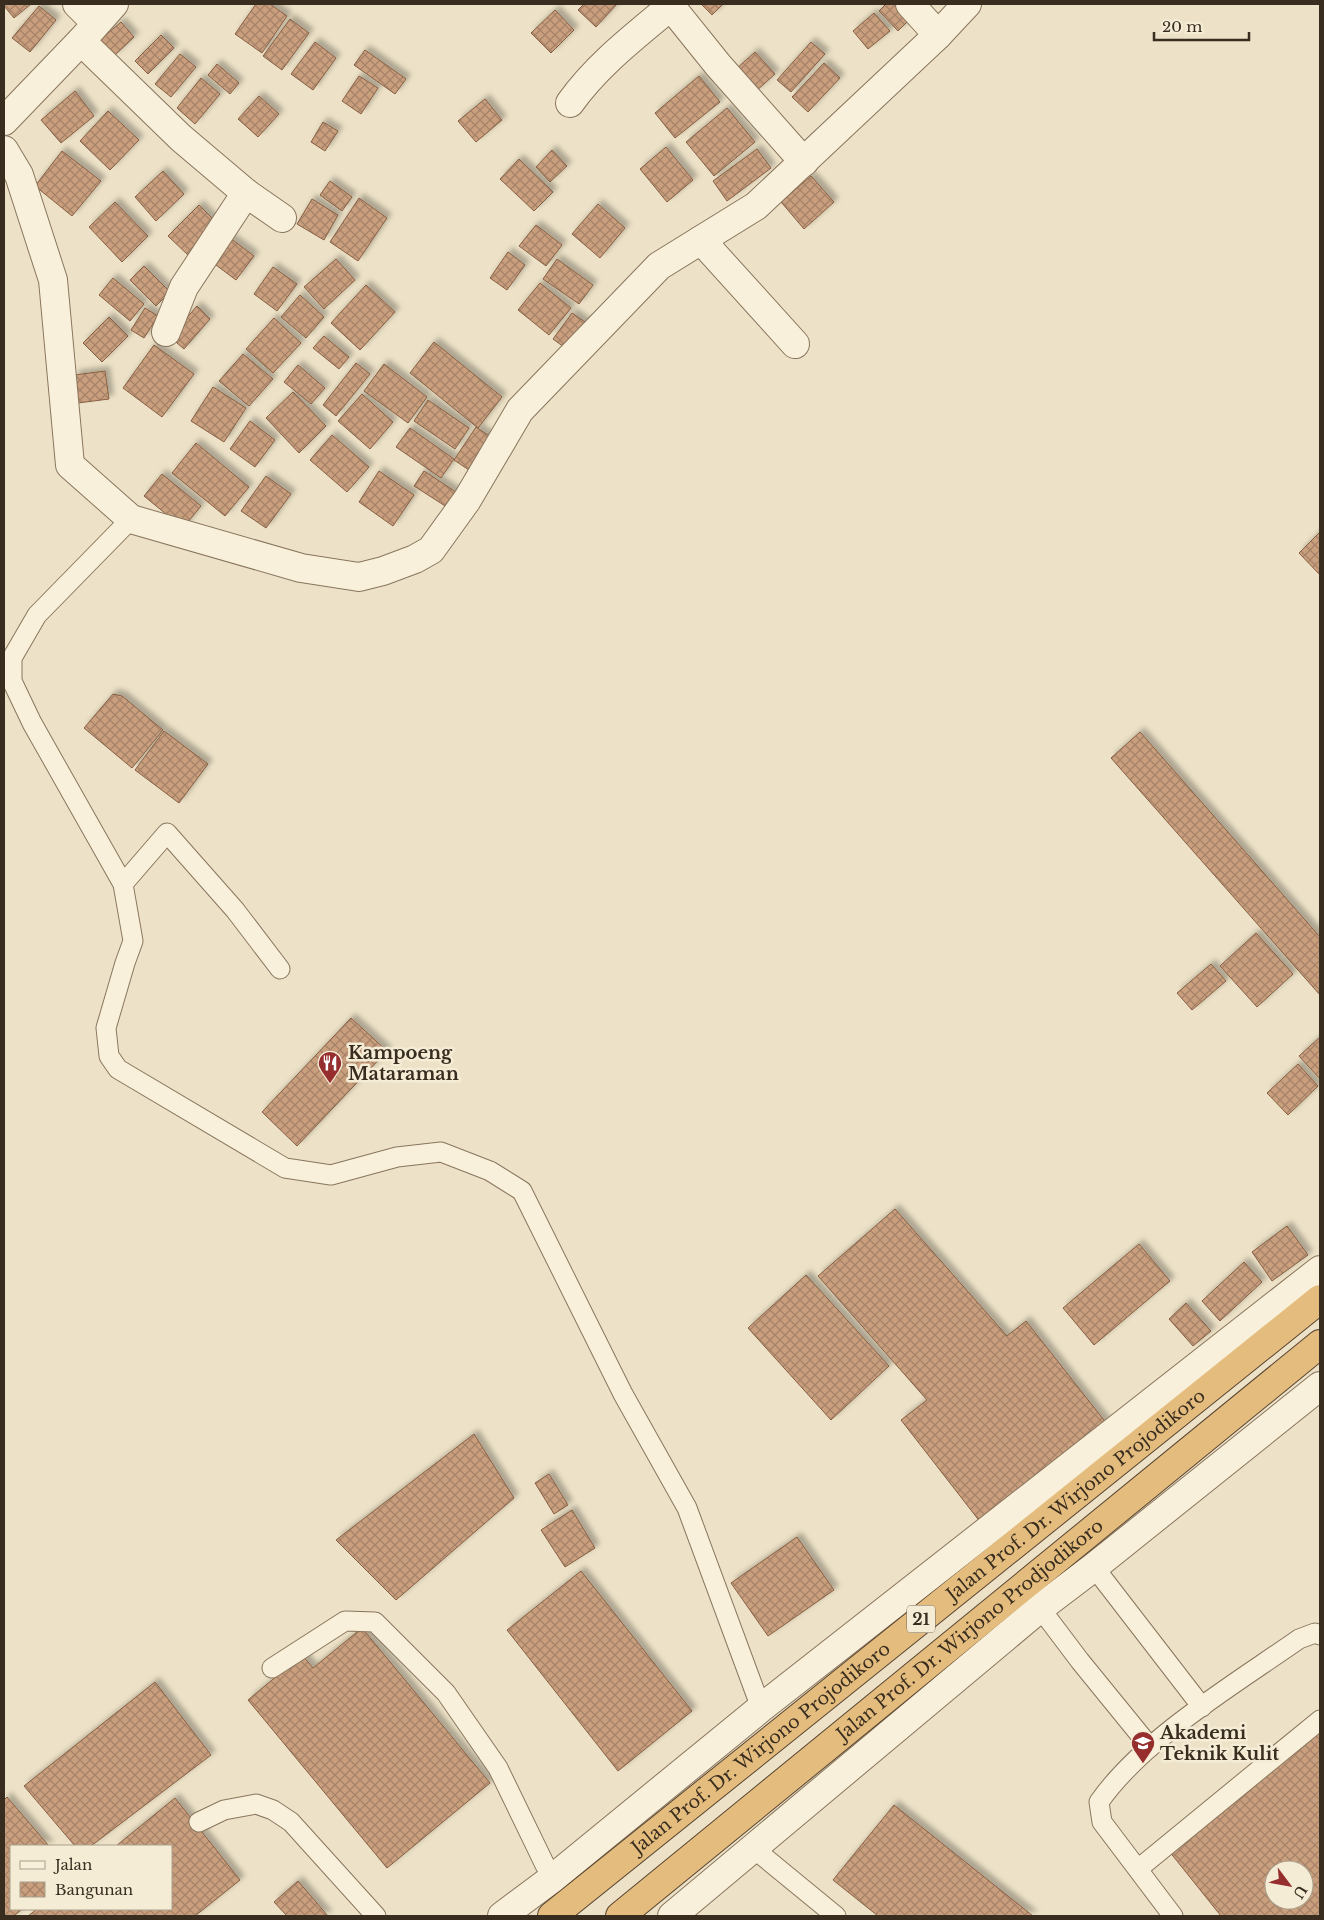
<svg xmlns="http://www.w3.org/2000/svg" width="1324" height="1920" font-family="'Libre Baskerville',serif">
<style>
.building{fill:url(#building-cross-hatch);stroke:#875f43;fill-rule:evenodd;filter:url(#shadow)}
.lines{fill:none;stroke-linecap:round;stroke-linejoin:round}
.service-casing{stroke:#89755d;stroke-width:21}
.minor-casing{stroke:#89755d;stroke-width:30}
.tertiary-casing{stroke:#89755d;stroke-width:30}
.trunk-casing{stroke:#574331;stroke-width:30}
.service{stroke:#f8f0da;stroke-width:19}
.minor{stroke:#f8f0da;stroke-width:28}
.tertiary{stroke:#f8f0da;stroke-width:28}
.trunk{stroke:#e4bd7e;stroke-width:28}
.labels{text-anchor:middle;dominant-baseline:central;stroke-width:5;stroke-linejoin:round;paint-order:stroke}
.shield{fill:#f5ecd6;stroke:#716657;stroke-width:1}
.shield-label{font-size:16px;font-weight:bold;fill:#392d20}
.poi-label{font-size:18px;font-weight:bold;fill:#392d20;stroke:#f5ecd6;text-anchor:start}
.street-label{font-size:18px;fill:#392d20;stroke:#f5ecd6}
</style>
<defs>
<pattern id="building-cross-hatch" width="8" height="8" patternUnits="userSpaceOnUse" patternTransform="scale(1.25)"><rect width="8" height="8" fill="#ca9f7e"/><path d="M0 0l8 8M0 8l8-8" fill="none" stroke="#a58267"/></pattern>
<filter id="shadow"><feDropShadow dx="4.5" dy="-4.5" stdDeviation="2.5" flood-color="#0004"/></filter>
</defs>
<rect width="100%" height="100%" fill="#ede2c7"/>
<!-- building -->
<g class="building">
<path d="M4,4H31L14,18L4,6Z"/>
<path d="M256,4H270L287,16L262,53L235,34Z"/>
<path d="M584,4H617L596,27L578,10Z"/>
<path d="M701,4H723L712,15Z"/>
<path d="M886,4H904L915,14L898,31L879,11Z"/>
<path d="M39,6L56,20L30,52L12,38Z"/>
<path d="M555,10L574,30L551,53L531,33Z"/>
<path d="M874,13L890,31L868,49L853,31Z"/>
<path d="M290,19L309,33L282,70L263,56Z"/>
<path d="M121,22L134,37L114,56L100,40Z"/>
<path d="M161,35L174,48L148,74L135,61Z"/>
<path d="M315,42L336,58L313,90L291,74Z"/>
<path d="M811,42L825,54L791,92L777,80Z"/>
<path d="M365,50L406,79L395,94L354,65Z"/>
<path d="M755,52L775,74L755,92L736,69Z"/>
<path d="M180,54L196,67L171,97L155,84Z"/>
<path d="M824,63L840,78L808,112L792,97Z"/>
<path d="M217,64L239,83L230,94L208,75Z"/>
<path d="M359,76L378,88L361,114L342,101Z"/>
<path d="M699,76L720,102L675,138L655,113Z"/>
<path d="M201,78L220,94L195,124L177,108Z"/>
<path d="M75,91L94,116L61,143L41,120Z"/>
<path d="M259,96L279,114L258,137L238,119Z"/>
<path d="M485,99L502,120L476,142L458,121Z"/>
<path d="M727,108L755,142L714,176L686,142Z"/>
<path d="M108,111L139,140L110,170L80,141Z"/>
<path d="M323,122L338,131L325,151L311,142Z"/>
<path d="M666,147L693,180L667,202L640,169Z"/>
<path d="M757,149L771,168L727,201L713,181Z"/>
<path d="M552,150L567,166L550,182L536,167Z"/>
<path d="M62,151L101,181L72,216L35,186Z"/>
<path d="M519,159L553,192L534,211L500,179Z"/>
<path d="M163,171L184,194L156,221L135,197Z"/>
<path d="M811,176L834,202L804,229L781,202Z"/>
<path d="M330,181L352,197L342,211L320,195Z"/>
<path d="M359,198L387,218L358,261L330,242Z"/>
<path d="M312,199L338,215L324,240L297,224Z"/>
<path d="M115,202L148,236L122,262L89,227Z"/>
<path d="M598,204L625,228L600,258L572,234Z"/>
<path d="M199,205L219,225L189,256L168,236Z"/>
<path d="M536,225L562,245L546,266L519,246Z"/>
<path d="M230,238L254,256L236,280L212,262Z"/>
<path d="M508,252L525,265L507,290L490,278Z"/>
<path d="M336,259L355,280L324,309L304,287Z"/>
<path d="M557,259L593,285L579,304L543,279Z"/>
<path d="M144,266L170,292L156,306L130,280Z"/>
<path d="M273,267L297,284L277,311L254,294Z"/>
<path d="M113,278L144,304L130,321L99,295Z"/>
<path d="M540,283L571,308L549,335L518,310Z"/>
<path d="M366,285L395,312L360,350L331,323Z"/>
<path d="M300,295L324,317L306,338L281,317Z"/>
<path d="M197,306L210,319L184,349L170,337Z"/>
<path d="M145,308L158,316L144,338L131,330Z"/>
<path d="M572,313L591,326L572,353L553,339Z"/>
<path d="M109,317L128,336L102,362L83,343Z"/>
<path d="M274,318L301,343L273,373L246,349Z"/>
<path d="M324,336L349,357L339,369L313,348Z"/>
<path d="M434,342L502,397L478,428L410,373Z"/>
<path d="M154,345L194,374L162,417L123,388Z"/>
<path d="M243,354L273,379L249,406L219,381Z"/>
<path d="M356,363L370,374L336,416L323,405Z"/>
<path d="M384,364L427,397L408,423L364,391Z"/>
<path d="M298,365L325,388L311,404L284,382Z"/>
<path d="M105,371L109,399L78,403L74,375Z"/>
<path d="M213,387L246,408L224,442L191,421Z"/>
<path d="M293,392L326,426L299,453L266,418Z"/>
<path d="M362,394L393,422L370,449L338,421Z"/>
<path d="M428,400L469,428L455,449L414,421Z"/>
<path d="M250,421L275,440L255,467L230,449Z"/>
<path d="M476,427L497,441L475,474L454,460Z"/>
<path d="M410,428L454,459L441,478L396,447Z"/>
<path d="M332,435L369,467L347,492L310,460Z"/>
<path d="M196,443L249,487L225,516L172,473Z"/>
<path d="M379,471L414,495L393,526L359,502Z"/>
<path d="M424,471L462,496L453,511L414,486Z"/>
<path d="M162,474L201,506L183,528L144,496Z"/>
<path d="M266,476L291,494L266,528L241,511Z"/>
<path d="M1320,532V575L1299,553Z"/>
<path d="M113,694L122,696L163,730L132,768L84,728Z"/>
<path d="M164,731L208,764L179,803L135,770Z"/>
<path d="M1140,732L1320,937V995L1111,758Z"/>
<path d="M1256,933L1293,974L1257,1007L1220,966Z"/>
<path d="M1211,964L1226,981L1192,1010L1177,993Z"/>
<path d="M351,1018L387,1051L297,1146L262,1112Z"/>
<path d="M1320,1037V1079L1299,1056Z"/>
<path d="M1298,1064L1318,1086L1288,1115L1267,1093Z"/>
<path d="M895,1209L1007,1336L1026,1321L1107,1424L981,1523L901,1420L927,1400L818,1276Z"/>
<path d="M1287,1226L1308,1255L1272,1281L1252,1252Z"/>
<path d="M1139,1244L1170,1281L1094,1345L1063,1308Z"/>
<path d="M1244,1262L1262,1282L1220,1321L1202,1301Z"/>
<path d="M806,1275L889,1366L831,1420L748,1328Z"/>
<path d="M1186,1303L1211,1331L1193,1346L1169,1319Z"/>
<path d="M474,1434L514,1498L396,1600L336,1540Z"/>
<path d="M549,1474L568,1505L554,1514L535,1483Z"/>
<path d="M572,1510L595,1548L565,1567L541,1530Z"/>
<path d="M797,1537L834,1590L768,1636L731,1583Z"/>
<path d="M581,1571L692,1711L618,1771L507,1630Z"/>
<path d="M362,1628L490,1783L387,1868L248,1700L302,1655L313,1668Z"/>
<path d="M155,1682L211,1755L91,1846H75L24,1786Z"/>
<path d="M1320,1729V1916H1221L1169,1851ZM1274,1870H1304V1900H1274Z"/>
<path d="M7,1797L49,1846H11V1909H22L14,1916H4V1800Z"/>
<path d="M175,1798L240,1880L195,1916H28L37,1909H171V1846H116Z"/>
<path d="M894,1805L1033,1916H878L833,1880Z"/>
<path d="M298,1881L328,1916H287L274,1902Z"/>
</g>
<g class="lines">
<!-- service casing -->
<g class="service-casing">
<g id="service">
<path d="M131,519L37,615L12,658V681L32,723L123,884L133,941L125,963L106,1028L109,1056L118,1069L285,1168L331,1175L397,1157L441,1152L490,1171L522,1191L623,1394L687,1508L761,1708"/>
<path d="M123,884L167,833L235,910L280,969"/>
<path d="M1094,1567L1202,1707"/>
<path d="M1040,1608L1080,1661L1150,1747"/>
<path d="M272,1668L345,1621L375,1622L446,1693L498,1768L545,1865L553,1878"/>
<path d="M199,1822L224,1810L256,1804L273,1810L291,1822L376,1916"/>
<path d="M753,1848L836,1916"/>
<path d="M1138,1869L1320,1720"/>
<path d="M1173,1916L1102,1822L1099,1802C1144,1738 1235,1684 1299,1639L1315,1633L1320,1635"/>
</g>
</g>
<!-- minor casing -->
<g class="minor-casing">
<g id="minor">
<path d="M77,4L96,23"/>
<path d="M114,4L81,41L181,138L246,193L282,218"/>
<path d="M669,4L718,65L804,162"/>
<path d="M910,4L938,35"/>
<path d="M570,103C597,65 635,36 671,6"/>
<path d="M4,121L81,41"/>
<path d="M4,150L19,175L53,280L70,465L131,519L301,568L359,577L383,571L415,559L431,550L467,500L520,410L659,266L756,206L938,35L967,4"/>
<path d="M701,240L795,344"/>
<path d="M166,332L184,287L246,193"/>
</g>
</g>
<!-- tertiary casing -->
<g class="tertiary-casing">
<g id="tertiary">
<path d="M502,1916L553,1878L761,1708L1320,1270"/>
<path d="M672,1916L1040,1608L1094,1567L1320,1386"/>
</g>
</g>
<!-- trunk casing -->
<g class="trunk-casing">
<g id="trunk">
<path id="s1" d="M552,1916L1320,1299"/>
<path id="s2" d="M620,1916L1320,1344"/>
</g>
</g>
<!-- service -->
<use href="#service" class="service"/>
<!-- minor -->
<use href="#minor" class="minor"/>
<!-- tertiary -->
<use href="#tertiary" class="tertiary"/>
<!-- trunk -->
<use href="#trunk" class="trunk"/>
</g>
<!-- icons -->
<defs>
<g id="restaurant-pin" transform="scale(1.25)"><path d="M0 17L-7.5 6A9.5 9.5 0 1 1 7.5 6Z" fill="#962e2e" stroke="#f5ecd6"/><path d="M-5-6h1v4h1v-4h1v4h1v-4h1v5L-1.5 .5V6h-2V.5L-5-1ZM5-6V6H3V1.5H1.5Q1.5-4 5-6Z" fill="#fff"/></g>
<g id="university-pin" transform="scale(1.25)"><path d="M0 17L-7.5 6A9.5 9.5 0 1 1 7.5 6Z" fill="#962e2e" stroke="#f5ecd6"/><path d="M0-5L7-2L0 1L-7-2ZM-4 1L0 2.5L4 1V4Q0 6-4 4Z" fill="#fff"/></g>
</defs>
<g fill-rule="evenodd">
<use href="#restaurant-pin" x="330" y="1063"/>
<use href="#university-pin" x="1143" y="1743"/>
</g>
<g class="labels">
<!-- shield labels -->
<rect class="shield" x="907" y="1605.5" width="28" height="27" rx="4"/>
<g class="shield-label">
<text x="921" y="1619">21</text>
</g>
<!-- poi labels -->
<g class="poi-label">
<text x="348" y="1053">Kampoeng<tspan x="348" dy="21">Mataraman</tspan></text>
<text x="1160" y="1733">Akademi<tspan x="1160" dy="21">Teknik Kulit</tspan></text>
</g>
<!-- street labels -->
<g class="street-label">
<text stroke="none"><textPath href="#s1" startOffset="672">Jalan Prof. Dr. Wirjono Projodikoro</textPath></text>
<text stroke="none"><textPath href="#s2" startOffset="452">Jalan Prof. Dr. Wirjono Prodjodikoro</textPath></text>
<text stroke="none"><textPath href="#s1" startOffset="268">Jalan Prof. Dr. Wirjono Projodikoro</textPath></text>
</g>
</g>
<!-- border -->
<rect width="1324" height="1920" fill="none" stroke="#392d20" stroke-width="10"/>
<!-- legend -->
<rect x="10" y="1845" width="162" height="65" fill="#f5ecd6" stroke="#aaa08d"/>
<rect x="20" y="1861" width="25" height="8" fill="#f8f0da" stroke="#aaa08d"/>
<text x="55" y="1870" font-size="15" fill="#392d20">Jalan</text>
<rect x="20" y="1882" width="25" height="15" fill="url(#building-cross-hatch)" stroke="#aaa08d"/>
<text x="55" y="1895" font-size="15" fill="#392d20">Bangunan</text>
<!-- north arrow -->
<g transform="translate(1289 1885) rotate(122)"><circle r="24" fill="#f5ecd6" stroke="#aaa08d"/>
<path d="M0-4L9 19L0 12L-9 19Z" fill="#962e2e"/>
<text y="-8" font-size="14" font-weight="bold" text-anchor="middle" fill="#392d20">U</text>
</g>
<!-- scale -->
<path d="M1154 32v8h95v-8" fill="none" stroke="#392d20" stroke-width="2.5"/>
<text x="1162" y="32" font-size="15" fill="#392d20" stroke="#f5ecd6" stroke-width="4" paint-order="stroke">20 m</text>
</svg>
